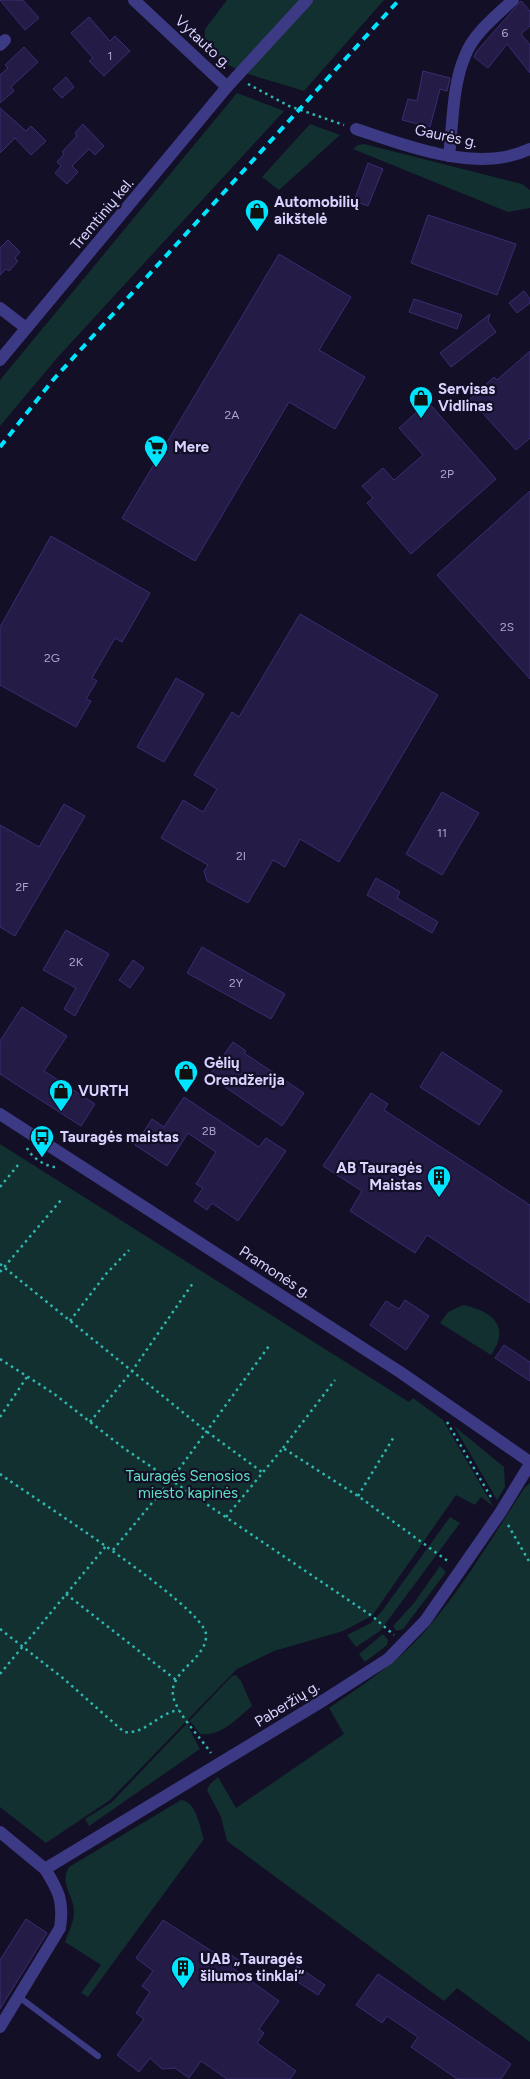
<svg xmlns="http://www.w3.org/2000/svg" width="530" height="2079" font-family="Figtree,sans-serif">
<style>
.green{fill:#12302f}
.building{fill:#241b47;stroke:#3b2d73}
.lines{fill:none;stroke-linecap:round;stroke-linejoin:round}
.path{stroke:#2fb8b0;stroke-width:2.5;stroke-dasharray:2.5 4;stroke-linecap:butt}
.service{stroke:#3d3a85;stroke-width:6}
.minor{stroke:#3d3a85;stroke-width:12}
.rail{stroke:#00e5ff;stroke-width:4;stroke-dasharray:8 6;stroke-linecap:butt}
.labels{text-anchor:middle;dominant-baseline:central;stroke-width:4.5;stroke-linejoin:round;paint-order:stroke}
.number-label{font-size:12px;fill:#aca6d1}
.street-label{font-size:15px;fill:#d9d4ff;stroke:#130f26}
.poi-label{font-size:15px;font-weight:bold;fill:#d9d4ff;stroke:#130f26;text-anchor:start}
.park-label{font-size:15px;fill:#5fe0c0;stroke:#130f26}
</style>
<rect width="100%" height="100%" fill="#130f26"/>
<!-- green -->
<g class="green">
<path d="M227,0H384L304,91C271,80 228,73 204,47L205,29Z"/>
<path d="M237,93L284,111L57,358L0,426V380Z"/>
<path d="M310,124L340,135L279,190L262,177Z"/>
<path d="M364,144L522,184L530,190V208L508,212L353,149L358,145Z"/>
<path d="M0,1144L409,1402L413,1398L443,1420L493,1506L481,1497L475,1505L456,1495L372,1616L343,1631L274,1651L237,1669L110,1800L46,1843L0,1807Z"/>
<path d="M463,1305C492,1311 511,1326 491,1355L440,1323L448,1312Z"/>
<path d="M454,1426L504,1467L505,1487L497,1500Z"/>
<path d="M530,1483V2042L457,1988L444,2001L227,1841L221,1817L207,1790L210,1784L218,1777L236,1808L344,1734L329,1708C358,1688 389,1668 414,1643C456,1600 492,1537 525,1487Z"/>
<path d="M450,1517L460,1523L380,1631L356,1647L347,1635L371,1623L382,1611Z"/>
<path d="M440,1566L446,1572L403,1629L396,1631L393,1626L414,1603Z"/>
<path d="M383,1634L388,1640L387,1645L365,1662L359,1654Z"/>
<path d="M236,1675L241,1681L252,1706C236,1719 221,1737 200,1734L191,1722L188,1726L200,1749L89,1826L85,1819L112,1802L232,1676Z"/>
<path d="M181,1800C197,1802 199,1826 204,1839L88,1997L81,1993L101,1965L65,1942C68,1933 74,1922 74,1912C74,1895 59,1884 69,1867Z"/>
</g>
<!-- building -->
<g class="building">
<path d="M0,0H23L39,18L25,30Z"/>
<path d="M521,1L530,11V26L521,34L530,45V73L507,44L488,68L474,57L476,52Z"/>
<path d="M89,17L110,41L115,36L130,51L104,76L89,61L93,58L71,33Z"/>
<path d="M24,47L38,62L11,87L14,91L0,103V75L8,68L5,65Z"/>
<path d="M423,71L450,78L447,91L440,89L430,127L402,120L408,99L417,101Z"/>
<path d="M66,77L74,87L62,98L53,89Z"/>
<path d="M0,108L26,131L31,126L46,141L31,155L15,138L0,153Z"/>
<path d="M83,124L104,146L95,155L89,149L72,166L78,172L67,184L55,173L61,166L57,162L64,154L62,152L77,136L75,133Z"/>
<path d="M368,163L383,169L368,206L354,201Z"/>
<path d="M428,215L516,244L497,295L411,263Z"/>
<path d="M8,240L20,252L15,258L18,261L9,271L6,269L0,275V248Z"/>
<path d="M279,254L351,297L319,350L365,377L335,429L289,402L195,561L122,518Z"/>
<path d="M524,291L530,299V303L517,313L509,303Z"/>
<path d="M414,299L462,315L457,329L409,312Z"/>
<path d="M490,314L488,321L496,332L451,367L440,353Z"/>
<path d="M530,351V438L516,450L470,399L494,377L497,380Z"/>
<path d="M428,402L496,479L411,554L367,503L373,498L362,486L383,468L394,480L423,455L399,428Z"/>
<path d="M530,491V679L437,575Z"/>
<path d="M51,536L150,593L122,642L115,638L92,678L97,681L86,699L91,701L76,727L0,685V627Z"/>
<path d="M300,614L438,695L339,862L300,839L285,867L273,860L248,903L207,881L204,871L208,865L161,838L183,800L203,812L217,789L194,775L232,712L239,717Z"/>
<path d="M176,678L204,694L164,762L137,747Z"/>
<path d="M442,792L479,813L442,875L406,854Z"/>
<path d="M64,804L85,816L15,936L0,927V825L39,847Z"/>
<path d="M376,878L400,892L397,898L438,922L432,933L367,895Z"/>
<path d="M66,930L109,954L75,1016L64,1009L76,988L43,970Z"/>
<path d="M202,947L285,994L271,1019L187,973Z"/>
<path d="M133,960L144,968L130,988L119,980Z"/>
<path d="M22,1007L67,1036L44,1071L95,1104L81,1126L0,1074V1041Z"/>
<path d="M233,1042L246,1051L244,1053L304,1093L282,1126L209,1076Z"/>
<path d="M442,1052L502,1091L479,1125L420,1087Z"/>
<path d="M371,1093L388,1104L384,1110L530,1205V1303L427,1235L415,1253L350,1211L362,1191L323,1166Z"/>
<path d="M184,1097L259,1147L266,1138L286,1151L238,1221L212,1203L207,1210L194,1201L203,1188L196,1184L216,1152L188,1133L167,1166L135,1145L152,1119L164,1127Z"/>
<path d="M405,1300L429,1316L406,1350L370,1325L386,1301L399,1309Z"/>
<path d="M504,1345L530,1362V1381L495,1358Z"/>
<path d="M26,1919L47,1933L0,2009V1960Z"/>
<path d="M163,1920L221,1957L225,1951L240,1961L234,1969L279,2001L259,2029L264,2033L257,2043L296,2071L290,2079H227L201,2061L189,2078L175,2068L162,2069L150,2058L139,2072L117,2055L144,2019L136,2013L150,1992L142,1986L153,1971L136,1958Z"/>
<path d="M297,1966L325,1985L318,1995L290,1977Z"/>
<path d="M378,1974L511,2064L501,2079H457L411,2047L418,2037L387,2016L382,2023L356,2005Z"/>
</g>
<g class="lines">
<!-- path -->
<g class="path">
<path d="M248,84L289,106L344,125"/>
<path d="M27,1148C31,1157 46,1167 56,1167"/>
<path d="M0,1187L18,1165"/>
<path d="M0,1264L206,1431L262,1472"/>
<path d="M0,1272L61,1200"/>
<path d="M70,1321L106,1274L129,1250"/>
<path d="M0,1359L53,1393L125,1449L372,1616L394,1635"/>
<path d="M0,1417L27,1377"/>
<path d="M90,1422L132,1371L193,1283"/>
<path d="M447,1422L492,1499"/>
<path d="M283,1448L335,1380"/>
<path d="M0,1474C32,1497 202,1605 206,1634C208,1659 169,1670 173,1696C177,1714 200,1737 211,1753"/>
<path d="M358,1496L395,1435"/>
<path d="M226,1517L283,1448L358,1496L449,1562"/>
<path d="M508,1525L530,1563"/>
<path d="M113,1550L171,1480L269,1346"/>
<path d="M66,1594L176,1680"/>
<path d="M0,1629L64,1679L124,1732C145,1735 158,1713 179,1710"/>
<path d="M0,1674L106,1546"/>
</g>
<!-- service -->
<path class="service" d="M19,1997L98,2056"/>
<!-- minor -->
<g class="minor">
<path d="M134,0L227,87"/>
<path d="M0,45L5,40"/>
<path d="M356,129C408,146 477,174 530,149"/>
<path d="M449,156C453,124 452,86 465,56C473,34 496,16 513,0"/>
<path d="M0,308L26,328"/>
<path d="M0,360L227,87L307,0"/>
<path d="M0,1114L400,1372L530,1462"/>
<path d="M0,1832L45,1869L324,1700L388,1659L425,1621L500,1513L530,1464"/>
<path d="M0,2027L60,1928C64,1902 59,1891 45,1869"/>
</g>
<!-- rail -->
<path class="rail" d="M0,447L53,380L399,0"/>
</g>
<!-- icons -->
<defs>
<g id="shop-pin" transform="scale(1.25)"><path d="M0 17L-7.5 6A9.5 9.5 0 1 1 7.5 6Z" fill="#00e5ff" stroke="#130f26"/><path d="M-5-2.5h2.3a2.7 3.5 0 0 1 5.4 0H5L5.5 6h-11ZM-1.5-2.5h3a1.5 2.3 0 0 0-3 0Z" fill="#111"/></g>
<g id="supermarket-pin" transform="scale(1.25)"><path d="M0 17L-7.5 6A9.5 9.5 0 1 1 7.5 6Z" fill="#00e5ff" stroke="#130f26"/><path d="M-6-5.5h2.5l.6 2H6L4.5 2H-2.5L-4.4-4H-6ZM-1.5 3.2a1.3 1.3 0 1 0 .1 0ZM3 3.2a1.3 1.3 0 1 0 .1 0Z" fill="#111"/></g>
<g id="bus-pin" transform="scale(1.25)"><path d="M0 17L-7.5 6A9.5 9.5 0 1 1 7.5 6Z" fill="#00e5ff" stroke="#130f26"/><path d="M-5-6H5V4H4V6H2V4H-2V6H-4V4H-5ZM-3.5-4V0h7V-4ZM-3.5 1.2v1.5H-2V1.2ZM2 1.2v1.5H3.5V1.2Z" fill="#111"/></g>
<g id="building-pin" transform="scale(1.25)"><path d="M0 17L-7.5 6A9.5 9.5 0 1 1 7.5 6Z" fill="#00e5ff" stroke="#130f26"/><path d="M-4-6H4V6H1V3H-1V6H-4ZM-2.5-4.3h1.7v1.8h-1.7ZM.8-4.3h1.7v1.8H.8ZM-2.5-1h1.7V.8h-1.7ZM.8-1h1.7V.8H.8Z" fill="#111"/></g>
</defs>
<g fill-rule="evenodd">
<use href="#shop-pin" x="257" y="211"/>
<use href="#shop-pin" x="421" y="398"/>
<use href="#supermarket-pin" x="156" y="447"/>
<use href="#shop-pin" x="186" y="1072"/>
<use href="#shop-pin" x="61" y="1091"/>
<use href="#bus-pin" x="42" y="1137"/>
<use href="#building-pin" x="439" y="1177"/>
<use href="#building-pin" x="183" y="1968"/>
</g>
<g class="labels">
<!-- number labels -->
<g class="number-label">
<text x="505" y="33">6</text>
<text x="110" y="56">1</text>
<text x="232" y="415">2A</text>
<text x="447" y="474">2P</text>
<text x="507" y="627">2S</text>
<text x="52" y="658">2G</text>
<text x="442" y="833">11</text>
<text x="241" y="856">2I</text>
<text x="22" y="887">2F</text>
<text x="76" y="962">2K</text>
<text x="236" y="983">2Y</text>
<text x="209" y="1131">2B</text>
</g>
<!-- street labels -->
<g class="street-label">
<text transform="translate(203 42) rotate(43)">Vytauto g.</text>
<text transform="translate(446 136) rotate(12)">Gaurės g.</text>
<text transform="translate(102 214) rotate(-50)">Tremtinių kel.</text>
<text transform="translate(275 1272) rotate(33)">Pramonės g.</text>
<text transform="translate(287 1704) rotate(-32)">Paberžių g.</text>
</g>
<!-- poi labels -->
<g class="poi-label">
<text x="274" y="202">Automobilių<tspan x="274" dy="17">aikštelė</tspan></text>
<text x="438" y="389">Servisas<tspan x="438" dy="17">Vidlinas</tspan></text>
<text x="174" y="447">Mere</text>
<text x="204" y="1063">Gėlių<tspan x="204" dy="17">Orendžerija</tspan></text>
<text x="78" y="1091">VURTH</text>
<text x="60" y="1137">Tauragės maistas</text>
<text x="422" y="1168" text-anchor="end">AB Tauragės<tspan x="422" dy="17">Maistas</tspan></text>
<text x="200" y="1959">UAB „Tauragės<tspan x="200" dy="17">šilumos tinklai“</tspan></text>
</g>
<!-- park labels -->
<g class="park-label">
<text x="188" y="1476">Tauragės Senosios<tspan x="188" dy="17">miesto kapinės</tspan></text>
</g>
</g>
</svg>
